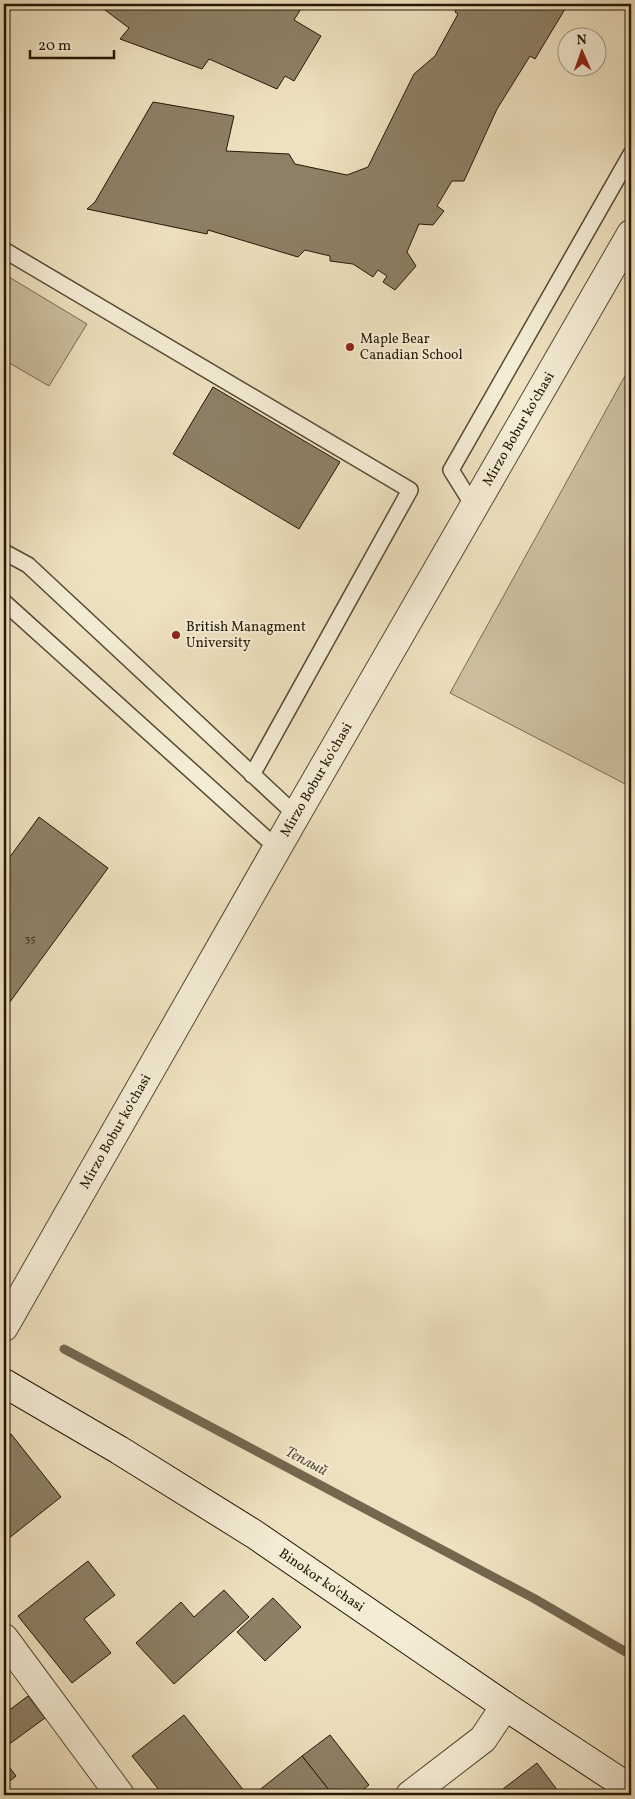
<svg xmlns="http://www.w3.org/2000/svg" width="635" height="1799" font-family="Vollkorn,serif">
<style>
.green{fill:#ccbf9f;stroke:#786b52}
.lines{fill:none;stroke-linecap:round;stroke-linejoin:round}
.stream{stroke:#74674f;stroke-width:9}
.building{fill:#8d8066;stroke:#241705}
.lane-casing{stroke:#564a34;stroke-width:18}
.street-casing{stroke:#564a34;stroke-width:30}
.secondary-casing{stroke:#241705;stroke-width:30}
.lane{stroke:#f4ecd5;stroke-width:15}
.street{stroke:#f4ecd5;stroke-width:28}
.secondary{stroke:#f4ecd5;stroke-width:28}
.poi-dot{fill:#8f2418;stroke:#f4ecd5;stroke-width:2}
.labels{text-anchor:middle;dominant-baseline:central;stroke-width:4;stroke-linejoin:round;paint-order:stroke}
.number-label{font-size:11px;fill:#3e311d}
.poi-label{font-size:14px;fill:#241705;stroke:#f4ecd5;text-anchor:start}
.street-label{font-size:14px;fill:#241705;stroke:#f4ecd5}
.water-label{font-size:15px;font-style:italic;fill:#594c36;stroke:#f4ecd5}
</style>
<rect width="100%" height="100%" fill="#eee1bf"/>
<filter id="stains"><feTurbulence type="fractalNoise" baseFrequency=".004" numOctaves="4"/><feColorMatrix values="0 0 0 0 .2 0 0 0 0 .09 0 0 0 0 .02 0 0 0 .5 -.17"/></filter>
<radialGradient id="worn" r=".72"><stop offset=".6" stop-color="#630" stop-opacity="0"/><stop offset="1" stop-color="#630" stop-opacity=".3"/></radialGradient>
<!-- green -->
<g class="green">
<path d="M4,274L87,324L49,386L4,360Z"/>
<path d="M631,365V787L450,693Z"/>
</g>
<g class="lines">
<!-- stream -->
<path class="stream" d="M64,1349L535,1599L631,1655"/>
</g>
<!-- building -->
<g class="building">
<path d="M97,4H304L294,20L321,36L294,81L285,76L277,89L209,59L202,69L120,39L129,28Z"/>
<path d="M459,4H568L535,59L530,56L497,109L464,181H452L437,206L444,211L433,225L419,224L407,252L416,266L395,290L383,282L387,276L378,270L373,277L353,264L330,261V256L305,250L298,257L208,230L207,234L87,209L95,202L153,102L234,116L226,151L289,154L295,164L347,175L368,167L414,74L435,56L458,14L455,12Z"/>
<path d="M213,387L340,462L299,529L173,454Z"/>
<path d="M39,817L108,868L4,1010V865Z"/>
<path d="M11,1434L61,1497L4,1542V1440Z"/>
<path d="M88,1561L115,1595L84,1619L111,1653L72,1683L18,1616Z"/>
<path d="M224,1590L249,1617L174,1684L136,1643L181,1602L194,1617Z"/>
<path d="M273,1598L301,1627L265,1661L237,1632Z"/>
<path d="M28,1696L45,1718L4,1748V1714Z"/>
<path d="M184,1715L245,1792L240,1795H163L132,1756Z"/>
<path d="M330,1735L369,1785L356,1795H333L302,1756Z"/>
<path d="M302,1756L333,1795H260L257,1792Z"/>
<path d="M4,1760L16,1776L4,1786Z"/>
<path d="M537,1763L561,1795H495Z"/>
</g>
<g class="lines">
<!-- lane casing -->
<g class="lane-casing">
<g id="lane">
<path d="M4,250L410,490L252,775"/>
<path d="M474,507L451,470L631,154"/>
<path d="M4,552L28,565L296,815"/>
<path d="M4,602L277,848"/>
</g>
</g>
<!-- street casing -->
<g class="street-casing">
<g id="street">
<path id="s1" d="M4,1327L296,815L631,234"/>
<path d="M4,1638L120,1795"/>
<path d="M410,1795L483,1739L505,1706"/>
</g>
</g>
<!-- secondary casing -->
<g class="secondary-casing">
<g id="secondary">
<path id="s2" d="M4,1383L119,1450L254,1534L505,1706L631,1789"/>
</g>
</g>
<!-- lane -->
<use href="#lane" class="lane"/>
<!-- street -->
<use href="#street" class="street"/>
<!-- secondary -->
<use href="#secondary" class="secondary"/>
</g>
<!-- markers -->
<g class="poi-dot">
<circle cx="350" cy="347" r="5"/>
<circle cx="176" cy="635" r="5"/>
</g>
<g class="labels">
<!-- number labels -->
<g class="number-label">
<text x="30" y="939">35</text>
</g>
<!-- poi labels -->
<g class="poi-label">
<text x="360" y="339">Maple Bear<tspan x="360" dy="16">Canadian School</tspan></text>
<text x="186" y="627">British Managment<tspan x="186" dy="16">University</tspan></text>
</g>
<!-- street labels -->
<g class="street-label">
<text stroke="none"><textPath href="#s1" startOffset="1035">Mirzo Bobur ko‘chasi</textPath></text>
<text stroke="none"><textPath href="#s1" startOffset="630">Mirzo Bobur ko‘chasi</textPath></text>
<text stroke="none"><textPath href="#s1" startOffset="225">Mirzo Bobur ko‘chasi</textPath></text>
<text stroke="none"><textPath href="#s2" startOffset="374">Binokor ko'chasi</textPath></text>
</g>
<!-- water labels -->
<g class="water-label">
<text transform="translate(306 1462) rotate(28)">Теплый</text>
</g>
</g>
<!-- margin -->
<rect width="635" height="1799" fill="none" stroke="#eee1bf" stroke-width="20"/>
<rect x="5" y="5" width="625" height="1789" fill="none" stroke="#241705" stroke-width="2.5"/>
<rect x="10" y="10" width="615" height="1779" fill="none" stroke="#241705"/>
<!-- north arrow -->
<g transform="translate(582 52) rotate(358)"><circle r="24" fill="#f4ecd5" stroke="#a19782"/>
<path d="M0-4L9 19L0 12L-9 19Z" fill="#8f2418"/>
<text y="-8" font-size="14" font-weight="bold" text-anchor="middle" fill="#241705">N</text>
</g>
<!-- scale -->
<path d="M30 50v8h84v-8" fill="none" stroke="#241705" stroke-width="2.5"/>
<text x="38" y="50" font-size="15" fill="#241705" stroke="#f4ecd5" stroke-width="4" paint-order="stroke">20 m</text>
<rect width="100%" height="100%" filter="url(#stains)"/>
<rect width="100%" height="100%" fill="url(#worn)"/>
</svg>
